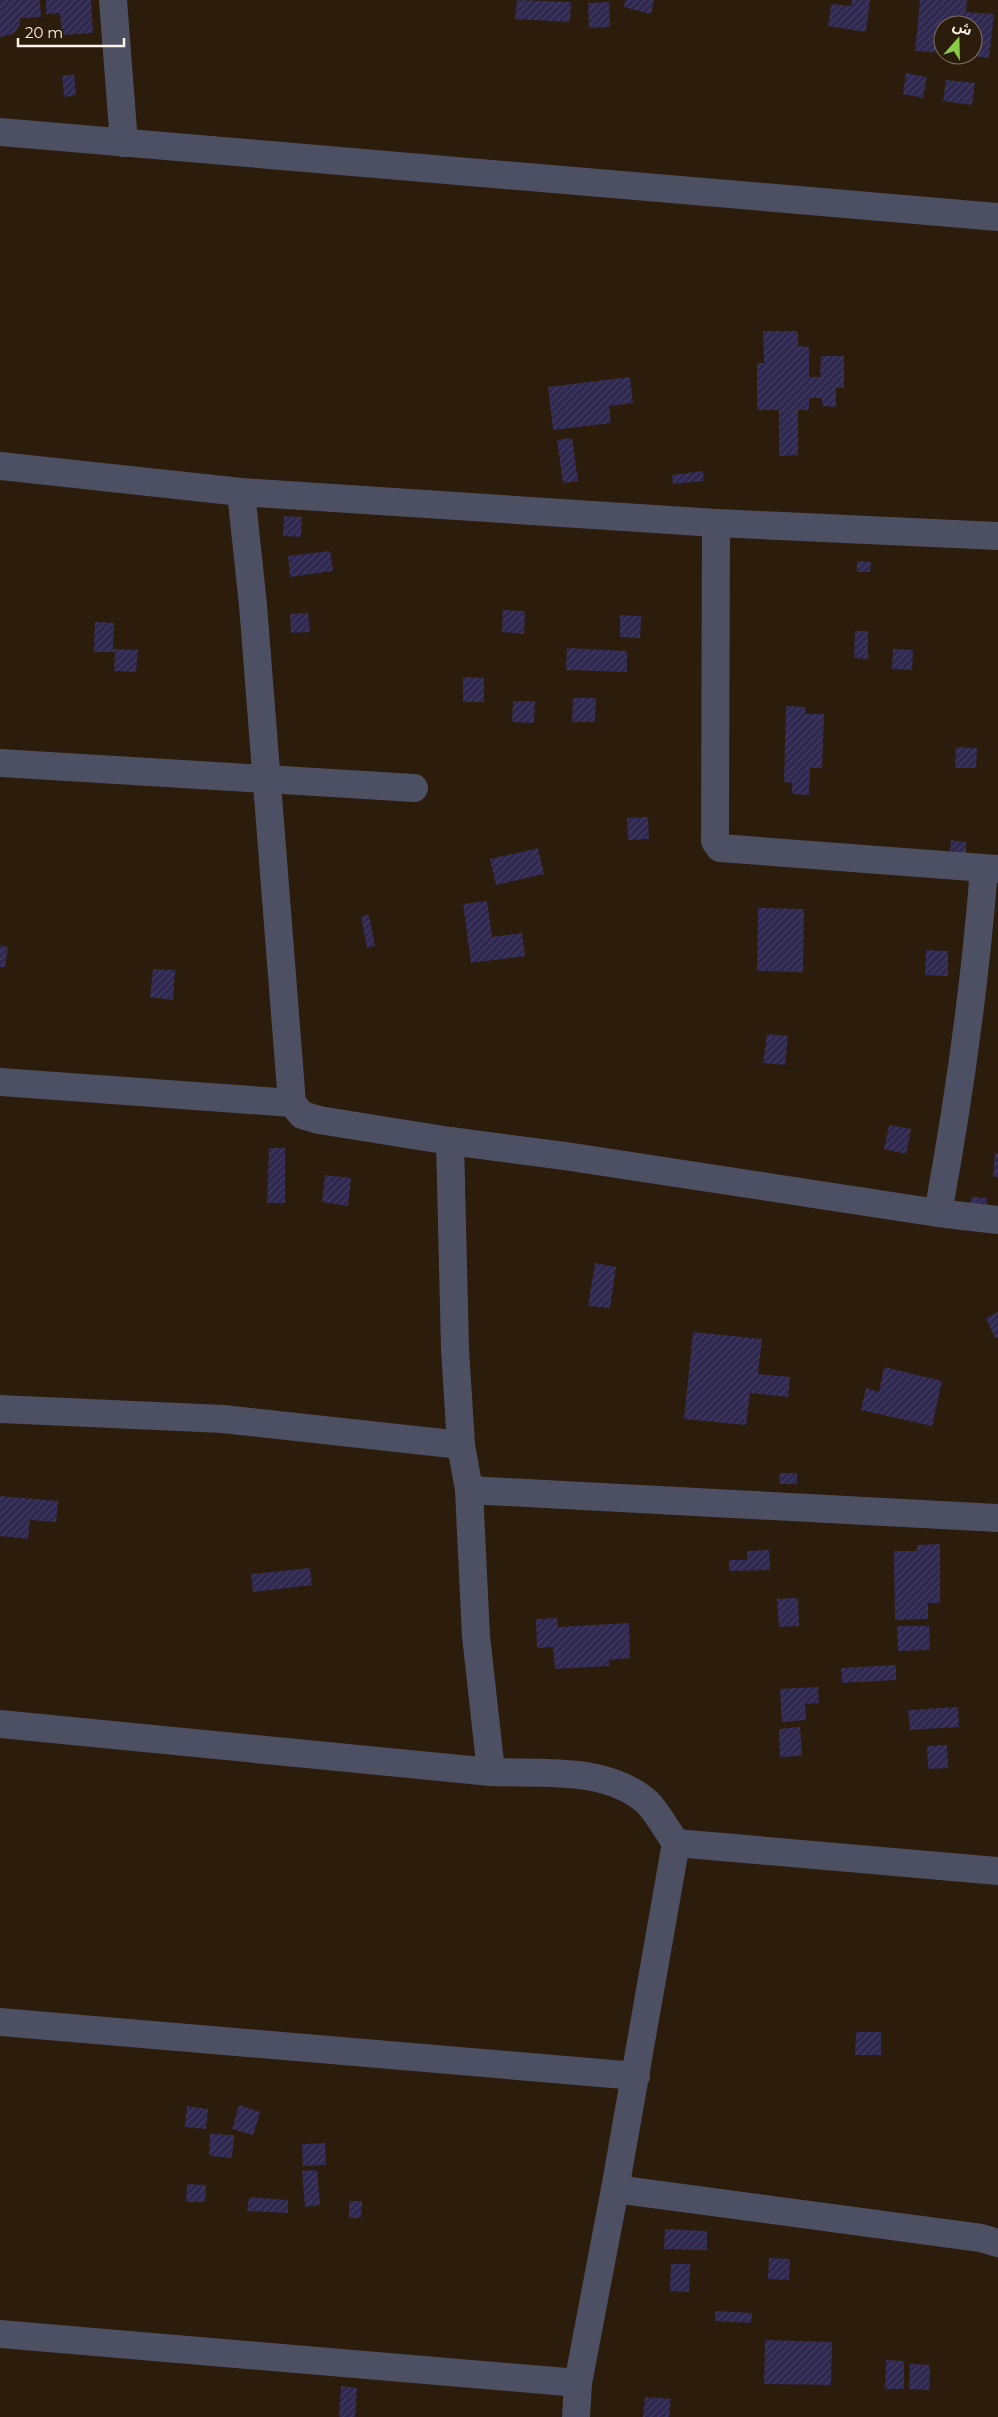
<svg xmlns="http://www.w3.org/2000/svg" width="998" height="2417" font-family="Montserrat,'Noto Sans Arabic',sans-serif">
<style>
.building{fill:url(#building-hatch)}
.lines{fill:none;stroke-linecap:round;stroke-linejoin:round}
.minor{stroke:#4d4f63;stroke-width:28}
</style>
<defs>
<pattern id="building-hatch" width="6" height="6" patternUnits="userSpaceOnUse" patternTransform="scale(1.25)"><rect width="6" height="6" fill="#2f2850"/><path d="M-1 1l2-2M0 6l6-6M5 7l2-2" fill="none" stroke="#443d61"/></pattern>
</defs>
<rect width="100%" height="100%" fill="#2b1c0b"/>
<!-- building -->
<g class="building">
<path d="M0,0H40L41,17L20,18V25L13,34L0,37Z"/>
<path d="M46,0H91L93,33L62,35L60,13L46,14Z"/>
<path d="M517,0L571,2L570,22L515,19Z"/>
<path d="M625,0H654L651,14L624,7Z"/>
<path d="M852,0H870L866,32L828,26L831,4L851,6Z"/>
<path d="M920,0H967L966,12L994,14L989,58L973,56V25H943V53L915,51Z"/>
<path d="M609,2L610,27L589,28L588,3Z"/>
<path d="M906,73L927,77L923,98L903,94Z"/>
<path d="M74,74L76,95L64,97L62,76Z"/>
<path d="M946,80L975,83L972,105L943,101Z"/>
<path d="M763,331H798V346L809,347V377H820L821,356H844V388H836V407L822,406V398H809V410H798V455L779,456V410H757V363H764Z"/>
<path d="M630,377L633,403L609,406L611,423L553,430L548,387Z"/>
<path d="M572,438L578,481L563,483L557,440Z"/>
<path d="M703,471L704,481L673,484L672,475Z"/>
<path d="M284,516L302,517L301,537L283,536Z"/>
<path d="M330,551L333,571L290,577L288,556Z"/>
<path d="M857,561L871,562L870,572H857Z"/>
<path d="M503,610L525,611L524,634L502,632Z"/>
<path d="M308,613L310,632L291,633L290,614Z"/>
<path d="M620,615L641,616L640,638L620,637Z"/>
<path d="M95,622L114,623L113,649L138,650L136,672L114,671L115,652H94Z"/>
<path d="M855,631H868V659L854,658Z"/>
<path d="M567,648L627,651V672L566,670Z"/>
<path d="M893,649L913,650L912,670L892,669Z"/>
<path d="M463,677L484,678V702H463Z"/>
<path d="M573,698H596L595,722H572Z"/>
<path d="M513,701H535L534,723L512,722Z"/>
<path d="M786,706L806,707L805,714H824L822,768H810L809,795L792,794V783L784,782Z"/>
<path d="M956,747L977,748L976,768H955Z"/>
<path d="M648,817L649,839L628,840L627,818Z"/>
<path d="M951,840L966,842V855L950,853Z"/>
<path d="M538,848L544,874L496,885L490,859Z"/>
<path d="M487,901L492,937L522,933L525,956L471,963L463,904Z"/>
<path d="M758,908L804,909L803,972L757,971Z"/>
<path d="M369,915L375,946L367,948L361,916Z"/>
<path d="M0,946L8,947L5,967H0Z"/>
<path d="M926,950L948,951V976L925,975Z"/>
<path d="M153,969L175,970L173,1000L150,997Z"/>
<path d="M767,1034L788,1036L785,1065L763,1063Z"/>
<path d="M889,1125L911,1129L906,1154L884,1149Z"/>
<path d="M269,1148H285V1203H267Z"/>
<path d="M995,1153H998V1177H993Z"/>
<path d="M325,1175L351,1178L348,1206L322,1202Z"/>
<path d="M971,1197L987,1198L986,1212L970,1211Z"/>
<path d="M595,1263L616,1267L610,1308L588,1306Z"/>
<path d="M998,1312V1337L995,1338L986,1318Z"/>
<path d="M693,1332L762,1339L758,1374L790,1377L788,1397L750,1393L746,1425L684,1419Z"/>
<path d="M884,1367L942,1381L932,1426L861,1410L866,1388L879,1392Z"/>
<path d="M780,1473H797V1484H779Z"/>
<path d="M0,1496L58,1501L56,1522L30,1520L28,1539L0,1536Z"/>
<path d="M940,1544V1603H928V1619L895,1620L894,1551H917V1545Z"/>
<path d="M769,1550L770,1570L729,1571V1560H747V1551Z"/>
<path d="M310,1568L312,1585L253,1592L251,1574Z"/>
<path d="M798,1598L799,1626L779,1627L777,1599Z"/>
<path d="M557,1618L558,1627L629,1623L630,1658L609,1660V1666L555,1669L553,1647L537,1648L536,1619Z"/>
<path d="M897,1626H929L930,1650L898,1651Z"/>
<path d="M896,1665V1680L842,1683L841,1668Z"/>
<path d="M818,1687L819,1703L805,1704L806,1720L782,1722L780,1689Z"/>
<path d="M958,1707L959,1727L910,1730L908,1710Z"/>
<path d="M800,1727L802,1756L780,1757L779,1729Z"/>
<path d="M947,1745L948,1768L928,1769L927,1746Z"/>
<path d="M856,2032H881V2055H855Z"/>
<path d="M239,2105L260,2112L253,2135L232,2129Z"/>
<path d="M187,2106L208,2109L206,2129L185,2127Z"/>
<path d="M210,2134L234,2135L232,2158L209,2156Z"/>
<path d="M325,2143L326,2165L303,2166L302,2144Z"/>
<path d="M317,2170L320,2205L305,2207L302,2171Z"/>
<path d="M187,2184L206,2185L205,2202H186Z"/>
<path d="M249,2197L288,2200V2213L247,2211Z"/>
<path d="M349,2201H362L361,2218H349Z"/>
<path d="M665,2229L707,2231V2250L664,2249Z"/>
<path d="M769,2258L790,2259L789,2280L768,2279Z"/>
<path d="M671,2264H690L689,2292L670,2291Z"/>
<path d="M715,2311L752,2313L751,2323L715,2321Z"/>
<path d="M765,2340L832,2342L831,2385L764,2384Z"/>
<path d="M886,2360L904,2361V2389H885Z"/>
<path d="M910,2364L930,2365L929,2390L909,2389Z"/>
<path d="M341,2386L357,2388L355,2417H339Z"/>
<path d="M645,2397L671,2399L669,2417H643Z"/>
</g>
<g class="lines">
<!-- minor -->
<g class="minor">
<path d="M113,0L124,143"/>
<path d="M0,132L998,217"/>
<path d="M0,466L241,492L716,523L998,536"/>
<path d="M241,492L253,605L292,1103L302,1115L319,1120L450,1141L455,1349L461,1445L469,1490L476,1636L491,1772C541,1774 606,1766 647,1802C658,1813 667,1831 676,1843L615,2189L578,2383L576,2417"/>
<path d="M716,523L715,841L720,848L998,869"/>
<path d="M0,763L414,788"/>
<path d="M0,1082L292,1103"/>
<path d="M450,1141L565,1156L938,1213L998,1220"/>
<path d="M938,1213C959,1099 975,985 984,869"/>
<path d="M0,1409L223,1419L461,1445"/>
<path d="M469,1490L998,1518"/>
<path d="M0,1724L491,1772"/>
<path d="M676,1843L998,1871"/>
<path d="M0,2022L636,2076"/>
<path d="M615,2189L981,2238L998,2243"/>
<path d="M0,2334L578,2383"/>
</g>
</g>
<!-- north arrow -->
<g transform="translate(958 40) rotate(20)"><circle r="24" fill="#2b1c0b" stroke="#7f7263"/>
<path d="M0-4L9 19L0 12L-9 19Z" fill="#8ace47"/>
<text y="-8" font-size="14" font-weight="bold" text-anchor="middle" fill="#fdf2e7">ش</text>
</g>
<!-- scale -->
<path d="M18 38v8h106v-8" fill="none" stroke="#fdf2e7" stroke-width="2.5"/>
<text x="25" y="38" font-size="15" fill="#fdf2e7" stroke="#2b1c0b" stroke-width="4" paint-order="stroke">20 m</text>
</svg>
